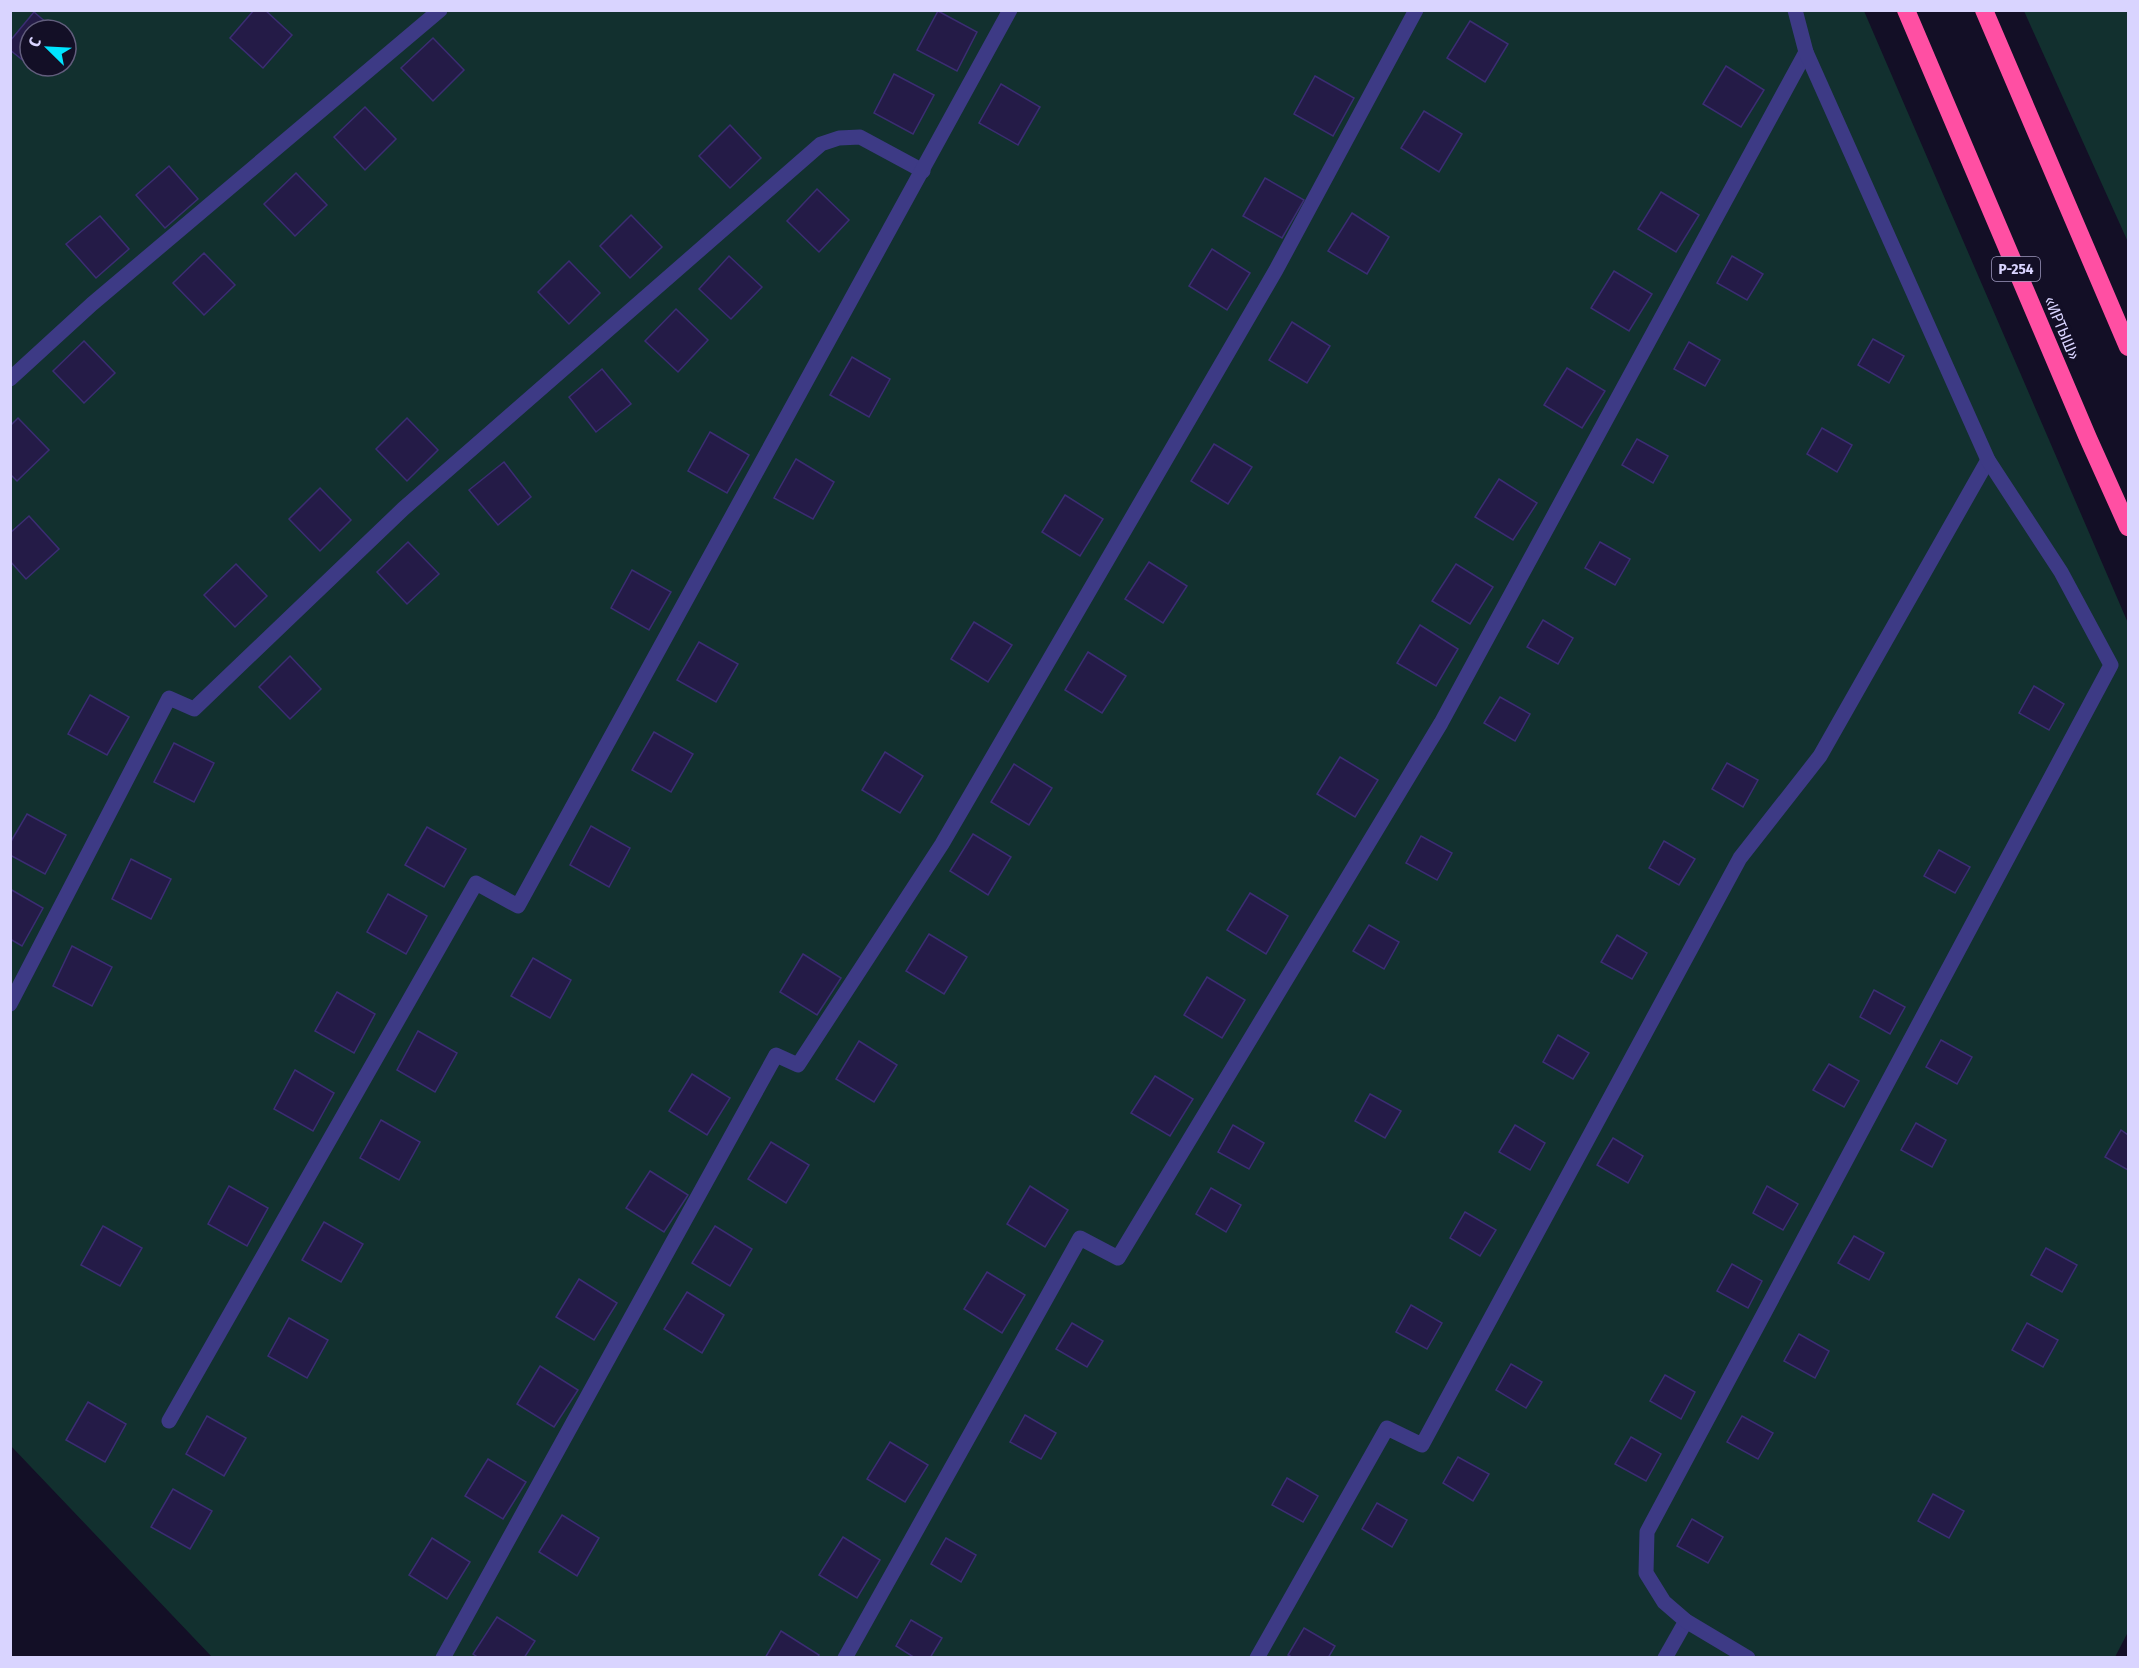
<svg xmlns="http://www.w3.org/2000/svg" width="2139" height="1668" font-family="'Fira Sans Condensed',sans-serif">
<style>
.green{fill:#12302f;fill-rule:evenodd}
.building{fill:#241b47;stroke:#3b2d73;stroke-width:1.5}
.lines{fill:none;stroke-linecap:round;stroke-linejoin:round}
.minor{stroke:#3d3a85;stroke-width:15}
.highway{stroke:#ff4fa3;stroke-width:18}
.labels{text-anchor:middle;dominant-baseline:central;stroke-width:6;stroke-linejoin:round;paint-order:stroke}
.shield{fill:#130f26;stroke:#9e99be;stroke-width:1.5}
.shield-label{font-size:15px;font-weight:bold;fill:#d9d4ff}
.street-label{font-size:16px;fill:#d9d4ff;stroke:#130f26}
</style>
<rect width="100%" height="100%" fill="#130f26"/>
<!-- green -->
<g class="green">
<path d="M11,11H1864L2128,623V1632L2115,1657H212L11,1446ZM30,30H66V66H30Z"/>
<path d="M2024,11H2128V242Z"/>
</g>
<!-- building -->
<g class="building">
<path d="M254,10H265L292,35L263,68L230,38Z"/>
<path d="M938,11L977,32L957,71L917,50Z"/>
<path d="M34,12L55,30H30V66L10,50V41Z"/>
<path d="M1470,21L1508,44L1485,82L1447,58Z"/>
<path d="M433,38L464,70L433,101L401,68Z"/>
<path d="M30,66H47L40,74Z"/>
<path d="M1726,66L1764,90L1741,127L1703,104Z"/>
<path d="M894,74L934,95L913,134L874,113Z"/>
<path d="M1315,76L1354,98L1333,136L1294,114Z"/>
<path d="M1001,84L1040,107L1018,145L979,123Z"/>
<path d="M365,107L396,139L365,170L334,137Z"/>
<path d="M1424,111L1462,134L1439,172L1401,148Z"/>
<path d="M730,125L761,158L730,188L699,156Z"/>
<path d="M169,166L198,199L165,228L136,195Z"/>
<path d="M296,173L327,205L295,236L264,204Z"/>
<path d="M1265,178L1304,200L1282,238L1243,216Z"/>
<path d="M817,189L849,220L819,252L787,221Z"/>
<path d="M1661,192L1699,215L1676,252L1638,229Z"/>
<path d="M1352,213L1389,237L1367,274L1328,251Z"/>
<path d="M631,215L662,247L630,278L600,246Z"/>
<path d="M100,216L129,249L96,278L66,244Z"/>
<path d="M1212,249L1250,273L1227,310L1189,286Z"/>
<path d="M204,253L235,285L204,315L173,283Z"/>
<path d="M729,256L762,287L731,319L699,289Z"/>
<path d="M1732,256L1763,274L1747,300L1717,283Z"/>
<path d="M569,261L600,293L569,324L538,292Z"/>
<path d="M1614,271L1652,294L1629,331L1591,308Z"/>
<path d="M676,309L708,340L678,372L645,341Z"/>
<path d="M1292,322L1330,346L1307,383L1269,360Z"/>
<path d="M1873,339L1904,356L1889,383L1858,365Z"/>
<path d="M84,341L115,373L84,403L53,371Z"/>
<path d="M1689,342L1720,360L1705,386L1674,369Z"/>
<path d="M852,357L890,379L869,417L830,395Z"/>
<path d="M1567,368L1605,391L1582,428L1544,405Z"/>
<path d="M602,369L631,404L596,432L569,397Z"/>
<path d="M18,418L49,450L17,481L10,474V426Z"/>
<path d="M407,418L438,450L407,481L376,449Z"/>
<path d="M1822,428L1852,445L1837,472L1807,454Z"/>
<path d="M710,432L749,455L727,493L688,471Z"/>
<path d="M1637,439L1668,456L1653,483L1622,465Z"/>
<path d="M1214,444L1252,467L1228,504L1191,481Z"/>
<path d="M796,459L834,482L813,519L774,498Z"/>
<path d="M504,462L531,497L498,525L469,490Z"/>
<path d="M1499,479L1537,503L1513,540L1475,517Z"/>
<path d="M320,488L351,520L320,551L289,519Z"/>
<path d="M1065,495L1103,519L1080,556L1042,532Z"/>
<path d="M29,516L59,549L26,579L10,561V533Z"/>
<path d="M408,542L439,574L407,604L377,572Z"/>
<path d="M1600,542L1630,559L1615,585L1585,568Z"/>
<path d="M1149,562L1187,586L1163,623L1125,599Z"/>
<path d="M236,564L267,596L235,627L204,595Z"/>
<path d="M1456,564L1493,587L1470,624L1432,601Z"/>
<path d="M632,570L671,592L649,630L611,608Z"/>
<path d="M1543,620L1573,638L1558,664L1527,647Z"/>
<path d="M974,622L1012,645L988,682L951,659Z"/>
<path d="M1420,625L1458,649L1436,686L1397,663Z"/>
<path d="M699,642L738,664L716,702L677,680Z"/>
<path d="M1088,652L1126,676L1102,713L1065,690Z"/>
<path d="M290,656L321,689L290,719L259,687Z"/>
<path d="M2034,686L2064,704L2049,730L2019,713Z"/>
<path d="M90,695L129,717L107,755L68,734Z"/>
<path d="M1500,697L1530,714L1515,741L1484,723Z"/>
<path d="M654,732L693,754L671,792L632,770Z"/>
<path d="M174,743L214,763L194,802L154,782Z"/>
<path d="M885,752L923,776L900,813L862,790Z"/>
<path d="M1340,757L1378,780L1355,817L1317,794Z"/>
<path d="M1727,763L1758,780L1743,807L1712,789Z"/>
<path d="M1014,764L1052,788L1029,825L991,802Z"/>
<path d="M27,814L66,835L45,874L10,855V843Z"/>
<path d="M591,826L630,848L609,887L570,865Z"/>
<path d="M427,827L466,849L444,887L405,865Z"/>
<path d="M973,834L1011,857L988,895L950,871Z"/>
<path d="M1421,836L1452,853L1437,880L1406,863Z"/>
<path d="M1664,841L1695,859L1679,885L1649,868Z"/>
<path d="M1939,850L1970,867L1955,893L1924,876Z"/>
<path d="M131,859L171,879L151,919L112,899Z"/>
<path d="M10,889L43,908L22,946L10,939Z"/>
<path d="M1250,893L1288,916L1266,954L1227,930Z"/>
<path d="M388,894L427,916L406,954L367,932Z"/>
<path d="M1369,925L1399,942L1384,969L1353,951Z"/>
<path d="M929,934L967,957L944,994L906,971Z"/>
<path d="M1617,935L1647,953L1632,979L1601,962Z"/>
<path d="M72,946L112,967L92,1006L53,986Z"/>
<path d="M803,954L841,978L817,1015L780,992Z"/>
<path d="M533,958L571,980L550,1018L511,996Z"/>
<path d="M1207,977L1245,1000L1222,1038L1184,1015Z"/>
<path d="M1874,990L1905,1007L1890,1034L1860,1017Z"/>
<path d="M337,992L375,1014L354,1053L315,1031Z"/>
<path d="M418,1031L457,1053L435,1092L397,1070Z"/>
<path d="M1558,1035L1589,1053L1573,1079L1543,1062Z"/>
<path d="M1941,1040L1972,1057L1957,1084L1926,1067Z"/>
<path d="M859,1041L897,1065L874,1102L836,1079Z"/>
<path d="M1829,1064L1859,1081L1844,1107L1813,1090Z"/>
<path d="M295,1070L334,1093L313,1131L274,1109Z"/>
<path d="M692,1074L730,1098L707,1135L669,1111Z"/>
<path d="M1155,1076L1193,1099L1170,1136L1131,1113Z"/>
<path d="M1370,1094L1401,1111L1385,1138L1355,1121Z"/>
<path d="M381,1120L420,1142L399,1180L360,1158Z"/>
<path d="M1916,1123L1946,1140L1932,1167L1901,1150Z"/>
<path d="M1233,1125L1264,1143L1249,1169L1218,1152Z"/>
<path d="M1515,1125L1545,1143L1530,1170L1499,1152Z"/>
<path d="M2121,1130L2128,1135V1170L2105,1157Z"/>
<path d="M1613,1138L1643,1156L1628,1183L1597,1165Z"/>
<path d="M771,1142L809,1165L786,1203L748,1179Z"/>
<path d="M650,1171L688,1195L664,1232L626,1208Z"/>
<path d="M229,1186L268,1208L247,1246L208,1224Z"/>
<path d="M1030,1186L1068,1210L1045,1247L1007,1224Z"/>
<path d="M1767,1186L1798,1204L1783,1230L1753,1213Z"/>
<path d="M1211,1188L1241,1205L1226,1232L1196,1214Z"/>
<path d="M1465,1212L1496,1230L1480,1256L1450,1238Z"/>
<path d="M324,1222L363,1244L341,1282L302,1260Z"/>
<path d="M103,1226L142,1248L120,1286L81,1265Z"/>
<path d="M715,1226L752,1249L730,1286L692,1263Z"/>
<path d="M1854,1236L1884,1253L1869,1280L1838,1263Z"/>
<path d="M2046,1248L2077,1265L2062,1292L2031,1275Z"/>
<path d="M1732,1264L1762,1281L1748,1308L1717,1291Z"/>
<path d="M987,1272L1025,1295L1002,1333L964,1309Z"/>
<path d="M579,1279L617,1303L594,1340L556,1317Z"/>
<path d="M687,1292L724,1315L702,1353L664,1329Z"/>
<path d="M1411,1305L1442,1323L1427,1349L1396,1332Z"/>
<path d="M289,1318L328,1340L307,1378L268,1356Z"/>
<path d="M1072,1323L1103,1341L1087,1367L1056,1349Z"/>
<path d="M2027,1323L2058,1340L2043,1367L2012,1350Z"/>
<path d="M1799,1334L1829,1351L1815,1378L1784,1361Z"/>
<path d="M1511,1364L1542,1382L1526,1408L1496,1390Z"/>
<path d="M540,1366L578,1390L554,1427L517,1404Z"/>
<path d="M1665,1375L1695,1392L1681,1419L1650,1401Z"/>
<path d="M88,1402L126,1424L105,1462L66,1440Z"/>
<path d="M1025,1415L1056,1433L1041,1459L1010,1442Z"/>
<path d="M207,1416L246,1438L224,1476L186,1454Z"/>
<path d="M1742,1416L1773,1433L1758,1459L1727,1442Z"/>
<path d="M1631,1437L1661,1454L1646,1481L1615,1464Z"/>
<path d="M890,1442L928,1465L905,1502L867,1479Z"/>
<path d="M1458,1457L1489,1474L1473,1501L1443,1483Z"/>
<path d="M488,1459L526,1482L503,1519L465,1496Z"/>
<path d="M1287,1478L1318,1496L1303,1522L1272,1505Z"/>
<path d="M173,1489L212,1511L190,1549L151,1527Z"/>
<path d="M1933,1494L1964,1511L1949,1538L1918,1521Z"/>
<path d="M1377,1503L1407,1520L1392,1547L1362,1529Z"/>
<path d="M562,1515L599,1538L577,1576L539,1552Z"/>
<path d="M1692,1519L1723,1537L1708,1563L1677,1546Z"/>
<path d="M843,1537L880,1560L857,1598L819,1575Z"/>
<path d="M432,1538L470,1562L447,1599L409,1575Z"/>
<path d="M946,1538L976,1555L961,1582L931,1564Z"/>
<path d="M497,1617L535,1641L524,1658H479L473,1654Z"/>
<path d="M911,1620L942,1638L930,1658H915L896,1646Z"/>
<path d="M1304,1628L1335,1646L1328,1658H1293L1288,1655Z"/>
<path d="M781,1631L819,1655L817,1658H765Z"/>
</g>
<g class="lines">
<!-- minor -->
<g class="minor">
<path d="M10,379L92,304L440,10"/>
<path d="M10,1004L169,698L194,709L403,509L821,144L839,138L860,137L923,171"/>
<path d="M169,1421L476,883L518,906L1010,10"/>
<path d="M443,1658L776,1055L798,1065L942,844L1276,270L1416,10"/>
<path d="M845,1658L1080,1238L1118,1258L1441,723L1806,52"/>
<path d="M1257,1658L1387,1428L1422,1445L1740,858L1820,756L1988,460"/>
<path d="M1665,1658L1686,1621"/>
<path d="M1748,1658L1686,1621L1664,1602L1646,1573L1647,1532L2111,665L2061,572L1988,460L1806,52L1795,10"/>
</g>
<!-- highway -->
<g class="highway">
<path d="M1906,10L2088,438L2128,527"/>
<path d="M1984,10L2128,347"/>
</g>
</g>
<g class="labels">
<!-- shield labels -->
<rect class="shield" x="1992" y="257" width="48" height="24" rx="4.5"/>
<g class="shield-label">
<text x="2016" y="269">Р-254</text>
</g>
<!-- street labels -->
<g class="street-label">
<text transform="translate(2062 328) rotate(67)">«ИРТЫШ»</text>
</g>
</g>
<!-- border -->
<rect width="2139" height="1668" fill="none" stroke="#d9d4ff" stroke-width="24"/>
<!-- north arrow -->
<g transform="translate(48 48) rotate(294)"><circle r="28" fill="#130f26" stroke="#625e7d" stroke-width="1.5"/>
<path d="M0-4.5L10 22L0 15L-10 22Z" fill="#00e5ff"/>
<text y="-9" font-size="16" font-weight="bold" text-anchor="middle" fill="#d9d4ff">С</text>
</g>
</svg>
